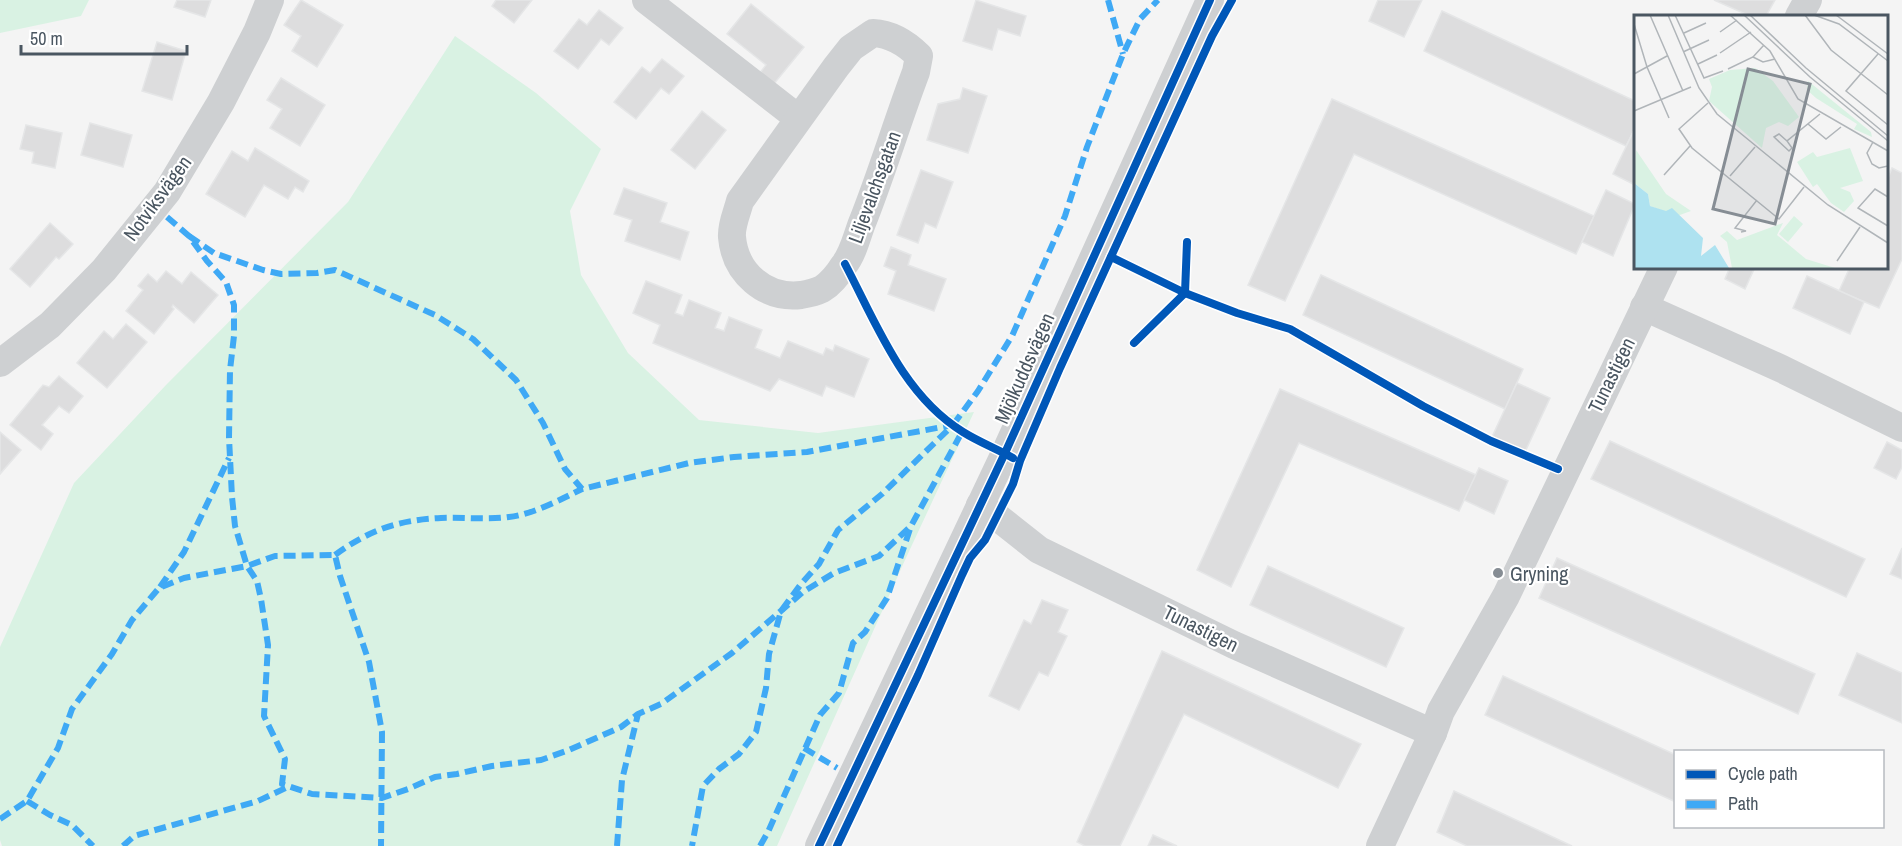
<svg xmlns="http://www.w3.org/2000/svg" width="1902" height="846" font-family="'Archivo Narrow',sans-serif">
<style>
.green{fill:#d9f2e3}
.building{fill:#ddddde;stroke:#e5e6e7;stroke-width:1.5}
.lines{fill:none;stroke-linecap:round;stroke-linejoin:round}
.minor{stroke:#ced0d2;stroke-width:28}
.quiet{stroke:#3fa9f5;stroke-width:6;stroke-dasharray:12 6;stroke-linecap:butt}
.cycleway-casing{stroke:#fff;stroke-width:11}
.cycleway{stroke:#0057b8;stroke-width:8}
.poi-dot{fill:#868d94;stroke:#fff;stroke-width:2}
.labels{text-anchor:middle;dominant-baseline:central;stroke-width:4.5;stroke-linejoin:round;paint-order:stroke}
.street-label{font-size:20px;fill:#4a5661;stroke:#fff}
.poi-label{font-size:20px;fill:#4a5661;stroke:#fff;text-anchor:start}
.inset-road{fill:none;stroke:#b0b5b9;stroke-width:1.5}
.view{fill:#868d94;fill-opacity:0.15;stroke:#868d94;stroke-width:3}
.inset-edge{fill:none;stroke:#4a5661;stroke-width:3}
</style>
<rect width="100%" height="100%" fill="#f4f4f4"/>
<!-- green -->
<g class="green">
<path d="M0,0H89L81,16L0,33Z"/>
<path d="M455,36L536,93L601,149L570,211L581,275L628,353L699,420L818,433L974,412L905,560L777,846H2L0,840V647L74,483L166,385L348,202Z"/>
</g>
<!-- building -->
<g class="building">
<path d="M177,0H211L205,17L174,7Z"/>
<path d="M301,0L343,25L317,67L292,51L301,36L284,25Z"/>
<path d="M496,0H532L514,23L492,6Z"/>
<path d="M976,0L1026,16L1020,36L998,29L992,50L963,41Z"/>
<path d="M1378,0H1422L1404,37L1369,21Z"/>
<path d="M1714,0H1775L1766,16H1750Z"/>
<path d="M751,4L804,47L773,85L759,74L766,65L727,34Z"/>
<path d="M599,10L623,28L609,45L601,39L578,69L554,51L579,19L587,25Z"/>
<path d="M1442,11L1635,101V128L1626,146L1424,51Z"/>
<path d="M157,42L186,51L172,100L142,91Z"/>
<path d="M662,59L684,76L669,94L661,88L636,119L614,102L642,67L650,73Z"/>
<path d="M281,78L325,105L300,146L270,128L282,109L267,100Z"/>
<path d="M963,88L987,96L968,153L927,140L938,104L960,99Z"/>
<path d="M1332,99L1594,216L1576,254L1354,154L1285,301L1248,285Z"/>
<path d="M702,111L726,130L695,169L671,150Z"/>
<path d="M90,123L132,135L123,167L81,155Z"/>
<path d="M26,125L62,133L55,168L32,163L34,152L20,149Z"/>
<path d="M1635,128V185L1613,174Z"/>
<path d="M255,148L309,181L303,192L295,187L288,199L264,185L245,217L206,194L232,151L248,161Z"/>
<path d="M1892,168L1902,173V259L1879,308L1839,291L1850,267H1886V183Z"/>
<path d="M921,170L953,182L936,228L925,223L918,243L897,235Z"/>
<path d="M624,188L667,203L660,222L689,232L680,260L625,241L632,220L614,214Z"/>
<path d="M1606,190L1635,204L1613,256L1582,242Z"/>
<path d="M50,223L73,244L59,259L56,257L30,287L10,269Z"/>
<path d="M891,247L911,255L908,265L946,279L934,311L888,294L896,271L884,266Z"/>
<path d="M1730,267H1755L1745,289L1725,279Z"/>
<path d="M166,271L182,284L191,272L218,295L194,323L173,305L172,307L174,309L154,334L126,311L143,290L138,286L148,274L157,282Z"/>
<path d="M1321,275L1523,369L1505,409L1303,315Z"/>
<path d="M1807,276L1864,302L1850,334L1793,308Z"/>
<path d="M646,281L682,295L675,313L683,316L689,300L721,313L715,328L724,331L729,317L762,330L755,348L780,358L788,341L823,355L826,348L833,351L835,345L869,359L854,397L826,386L822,396L779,379L770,391L653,343L660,325L633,313Z"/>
<path d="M126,324L147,342L107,388L77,363L104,331L113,339Z"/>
<path d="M59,376L83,396L69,413L59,406L42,425L53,434L41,450L10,425L43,385L49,387Z"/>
<path d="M1517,383L1550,398L1525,452L1492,437Z"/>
<path d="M1280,389L1476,475L1459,511L1299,443L1231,587L1197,570Z"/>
<path d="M0,432L21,450L0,474Z"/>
<path d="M1610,441L1865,559L1846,597L1591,479Z"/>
<path d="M1887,442L1902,450V467L1896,479L1874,468Z"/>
<path d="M1479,468L1508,481L1494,514L1464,500Z"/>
<path d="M1902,548V579L1890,574Z"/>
<path d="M1557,558L1815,674L1798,714L1539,598Z"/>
<path d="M1268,566L1404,628L1386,667L1250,605Z"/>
<path d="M1042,600L1068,610L1058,632L1067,636L1048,676L1039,672L1019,710L989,696L1024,620L1031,624Z"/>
<path d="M1162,651L1361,744L1338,788L1184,714L1120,846H1085L1077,842Z"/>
<path d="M1857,653L1902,673V723L1839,695Z"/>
<path d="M1503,676L1676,755V802L1485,715Z"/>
<path d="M1454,791L1572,846H1467L1437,832Z"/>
<path d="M1153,835L1177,846H1148Z"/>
</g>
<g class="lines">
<!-- minor -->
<g class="minor">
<path d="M646,0L798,118"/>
<path d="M1799,16L1808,0"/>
<path d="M873,33C892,34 906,43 919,56L916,72C897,122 882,173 862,223C857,236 853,254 844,265C839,273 830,284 822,289C816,292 807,294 801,295C765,299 735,273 732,237C731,225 737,213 740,201L836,67L851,48Z"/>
<path d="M1644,307L1782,369L1902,428"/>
<path d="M0,363L50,325L104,270L167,192L221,102L257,32L270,0"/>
<path d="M980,505L996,516L1039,550L1234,645L1433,733"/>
<path d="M819,846L1005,453L1210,0"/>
<path d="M1380,846L1433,733L1441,711L1506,596L1664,267"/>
</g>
<!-- quiet -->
<g class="quiet">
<path d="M1108,0L1123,54"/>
<path d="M167,217L189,236L207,261L226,282L234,305V336L230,370L229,438L232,497L235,526L247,566L257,581L261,599L268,645L264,716L285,759L282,784L312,794L382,798L408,789L435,777L457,774L492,766L541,760L569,750L621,727L638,714L661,704L732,653L803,592L834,573L879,556L911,526"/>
<path d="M189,236L214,253L263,270L281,274L317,273L335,270L435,315L473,339L516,380L543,423L565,469L582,489L689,463L734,457L807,452L953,425L882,494L838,530L819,564L801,584L781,611L769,654L766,688L756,732L739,754L719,769L703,786L692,846"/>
<path d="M953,425L978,391L1012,336L1065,216L1087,147L1123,54L1140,19L1158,0"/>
<path d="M335,555C369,530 398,520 441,518C463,517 487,520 509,517C531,515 562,499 582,489"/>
<path d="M160,587L184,552L229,458"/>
<path d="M804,748L837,768"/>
<path d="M27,801L50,815L72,825L93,846"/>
<path d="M0,819L27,801L58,748L72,709L112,654L132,620L159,588L184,578L247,566L275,556L335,555L340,576L369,662L382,732L381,846"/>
<path d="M123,846L134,836L258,801L290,786"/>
<path d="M617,846L622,780L638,714"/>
<path d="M760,846L768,832L820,715L839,693L853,643L865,632L887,598L911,526L962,432"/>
</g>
<!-- cycleway casing -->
<g class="cycleway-casing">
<g id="cycleway">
<path d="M1111,257L1185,293L1237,313L1290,329L1423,406L1491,441L1558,469"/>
<path d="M845,264C877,325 903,395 963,432C979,442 997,449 1013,458"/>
<path d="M1134,343L1185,293L1187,242"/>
<path d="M819,846L1005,453L1210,0"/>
<path d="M837,846L918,675L962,575L970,558L985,540L1013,484L1020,461L1060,368L1212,36L1232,0"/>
</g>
</g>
<!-- cycleway -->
<use href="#cycleway" class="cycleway"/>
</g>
<!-- markers -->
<circle class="poi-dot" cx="1498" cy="573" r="6"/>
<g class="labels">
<!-- street labels -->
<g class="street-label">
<text transform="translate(874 187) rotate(-70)">Liljevalchsgatan</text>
<text transform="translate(157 198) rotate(-54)">Notviksvägen</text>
<text transform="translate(1024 368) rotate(-66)">Mjölkuddsvägen</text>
<text transform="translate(1611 375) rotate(-64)">Tunastigen</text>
<text transform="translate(1201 628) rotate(26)">Tunastigen</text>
</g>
<!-- poi labels -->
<g class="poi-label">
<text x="1510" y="573">Gryning</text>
</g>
</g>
<!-- overview -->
<g transform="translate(1634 15)">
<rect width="254" height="254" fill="#f4f4f4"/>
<path d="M121,53L139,66L165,102L154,111L145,107L132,113L128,133L75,86L78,72L75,64L96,55ZM174,66L237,117L238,122L220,114L223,109L182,83L173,75ZM216,133L229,166L206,173L216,177L220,186L210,197L197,188L183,169L179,172L163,147L179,137L183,142ZM2,135L32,179L57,196L43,201L16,191L14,179L0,168ZM160,201L169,209L154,227L145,219ZM149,208L143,220L172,244L201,253H98L93,227L86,221L93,216L103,225Z" fill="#d9f2e3"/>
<path d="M0,168L14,179L16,191L32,196L38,193L69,223L67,241L81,230L95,253H0Z" fill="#aee2f0"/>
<path class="inset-road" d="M16,0L49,76M34,0L65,73L83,99L194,190L254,228M41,0L70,63L89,56M96,0L136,36L164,84L254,136M110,0L176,62L254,126M116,0L172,53L254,121M171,0L197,35L254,80M180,0L205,9L254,46M202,0L254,39M0,9L13,52L35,103M86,17L103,5M50,18L72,8M49,37L75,25M86,38L117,17M244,39L212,76L254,110M119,42L129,47L141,44M64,49L83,40M94,54L119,42L130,30M0,59L33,41M74,88L45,114L58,133L145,204L170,172M0,96L57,72M174,109L192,124L207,112M153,126L145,119L140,122L155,136L158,133L153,126L186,99M239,127L233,138L238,149L245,153L254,151M30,160L56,131M96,161L121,132M254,182L241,174L224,193L254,211M107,217L112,216L101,213L123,185M203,246L226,212"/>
<path class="view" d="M114,54L176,69L141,209L79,194Z"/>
<rect width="254" height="254" class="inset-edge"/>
</g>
<!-- legend -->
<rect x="1674" y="750" width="210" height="78" fill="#ffffff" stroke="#b7bbc0" stroke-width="1.5"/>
<rect x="1686" y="770" width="30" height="9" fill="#0057b8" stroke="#b7bbc0" stroke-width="1.5"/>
<text x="1728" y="780" font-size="18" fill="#4a5661">Cycle path</text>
<rect x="1686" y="800" width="30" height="9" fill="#3fa9f5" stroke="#b7bbc0" stroke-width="1.5"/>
<text x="1728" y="810" font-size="18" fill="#4a5661">Path</text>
<!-- scale -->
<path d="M21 45v9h166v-9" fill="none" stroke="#4a5661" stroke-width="3"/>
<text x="30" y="45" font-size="18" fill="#4a5661" stroke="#ffffff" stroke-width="4.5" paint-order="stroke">50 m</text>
</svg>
